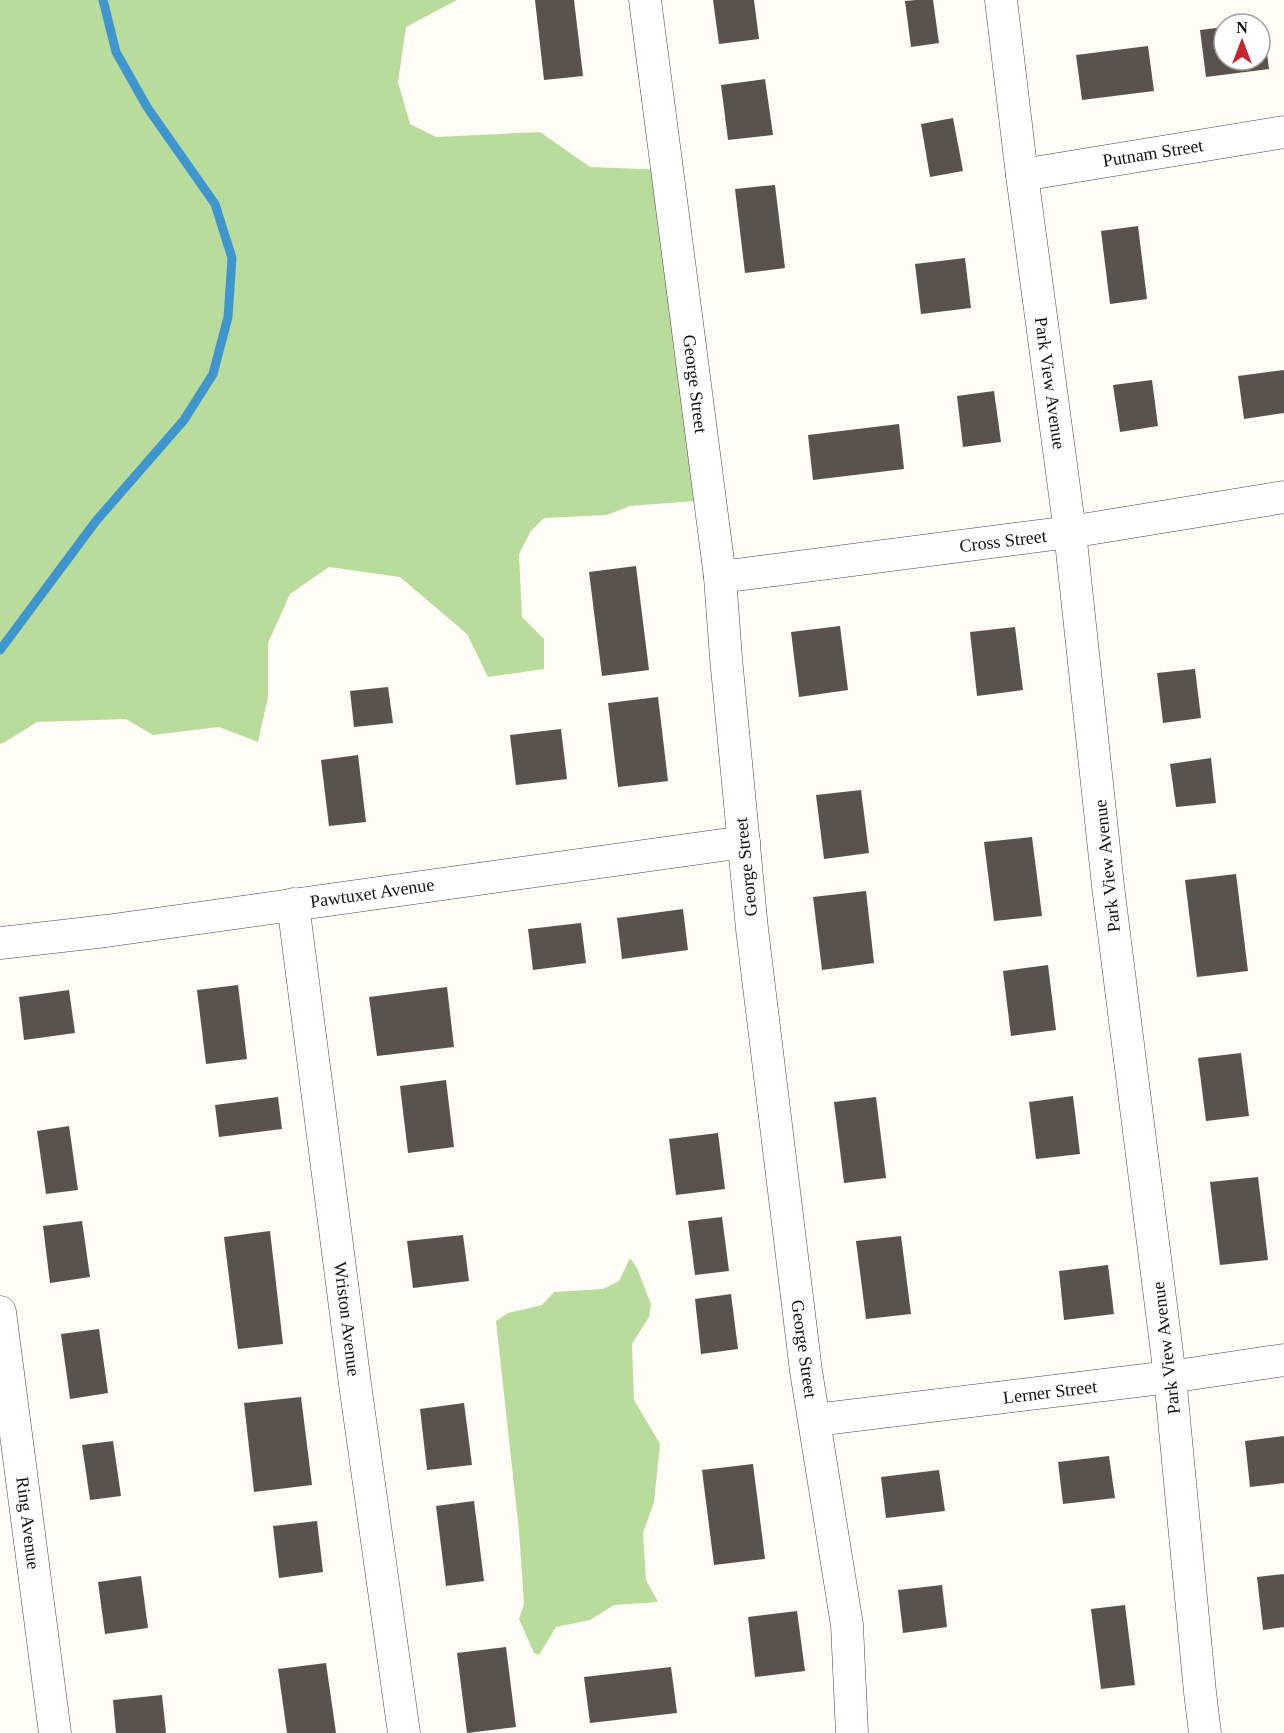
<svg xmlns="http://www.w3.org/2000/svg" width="1284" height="1733" font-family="Georgia,serif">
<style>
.forest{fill:#b9dc9c}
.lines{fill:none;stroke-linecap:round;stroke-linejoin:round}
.stream{stroke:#3f96cf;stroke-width:9}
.building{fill:#5a524d}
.minor-casing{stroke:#444;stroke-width:33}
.minor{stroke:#fff;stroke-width:32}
.labels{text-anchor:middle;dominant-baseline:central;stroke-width:6;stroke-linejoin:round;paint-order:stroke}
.street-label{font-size:18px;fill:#111;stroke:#fff}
</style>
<rect width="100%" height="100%" fill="#fffdf5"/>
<!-- forest -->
<g class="forest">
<path d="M0,0H457L406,27L398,82L410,124L436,137L540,132L590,167L669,170L707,500L630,506L607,515L544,518L531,531L519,554L522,617L544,639V669L488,677L467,634L400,577L329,567L290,594L268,643V697L258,742L219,727L153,735L126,719L37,722L5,742L0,744Z"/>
<path d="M630,1258L637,1268L651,1304L649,1317L632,1344L634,1400L660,1444L654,1502L643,1533L646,1580L658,1602L614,1605L590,1620L556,1627L539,1655L534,1653L519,1619L524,1604L519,1531L496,1321L508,1313L542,1305L554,1292L603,1289L619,1281Z"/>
</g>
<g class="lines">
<!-- stream -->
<path class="stream" d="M0,650L96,521L184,420L213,374L228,317L232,258L215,204L147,107L116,52L103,0"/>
</g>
<!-- building -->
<g class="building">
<path d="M535,0H574L583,76L544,80Z"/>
<path d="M713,0H754L759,39L719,44Z"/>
<path d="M916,0H933L939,43L911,47L905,1Z"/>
<path d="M1263,22L1269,69L1206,77L1200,30L1224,27V60H1260V23Z"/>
<path d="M1148,46L1154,91L1082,100L1076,55Z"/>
<path d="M765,79L773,135L728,140L721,85Z"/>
<path d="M953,118L963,171L930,177L921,124Z"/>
<path d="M775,185L785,268L745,273L735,189Z"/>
<path d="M1138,226L1147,299L1110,304L1101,231Z"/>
<path d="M965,258L971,308L921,314L915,264Z"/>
<path d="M1284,370V413L1244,419L1238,376Z"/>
<path d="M1152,380L1158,426L1120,432L1113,385Z"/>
<path d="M994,391L1001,442L963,447L957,396Z"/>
<path d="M899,424L904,469L813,480L808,435Z"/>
<path d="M636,566L649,670L602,676L589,572Z"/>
<path d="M840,626L848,690L799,697L791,632Z"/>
<path d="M1015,627L1023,690L977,696L970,632Z"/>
<path d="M1195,669L1201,718L1163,723L1157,673Z"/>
<path d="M388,687L393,723L354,727L350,691Z"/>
<path d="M658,697L668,781L618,787L608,703Z"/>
<path d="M561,729L567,779L516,785L510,735Z"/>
<path d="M358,755L366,822L329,826L321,760Z"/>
<path d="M1211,758L1216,803L1176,807L1170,764Z"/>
<path d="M861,790L869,853L824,859L816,795Z"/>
<path d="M1032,837L1042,916L994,921L984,842Z"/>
<path d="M1236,874L1248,971L1197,977L1185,880Z"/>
<path d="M866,891L874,963L822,970L813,897Z"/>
<path d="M683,909L688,950L622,959L617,918Z"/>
<path d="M581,923L586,963L533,970L528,929Z"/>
<path d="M1048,965L1056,1030L1011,1036L1003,971Z"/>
<path d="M238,985L247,1059L206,1064L197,990Z"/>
<path d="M447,987L454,1047L377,1056L369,997Z"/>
<path d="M69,990L75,1033L24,1040L19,997Z"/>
<path d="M1241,1053L1249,1116L1206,1121L1198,1058Z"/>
<path d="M446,1080L454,1147L408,1153L400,1086Z"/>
<path d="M1073,1096L1080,1154L1036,1159L1029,1102Z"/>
<path d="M278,1097L282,1129L219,1137L215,1105Z"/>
<path d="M876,1097L886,1178L844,1183L834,1102Z"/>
<path d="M69,1126L78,1190L46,1194L37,1131Z"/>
<path d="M718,1133L725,1189L676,1195L669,1139Z"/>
<path d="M1258,1177L1268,1260L1220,1265L1210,1182Z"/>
<path d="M722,1217L729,1271L695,1275L688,1221Z"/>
<path d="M82,1221L90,1277L50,1283L43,1226Z"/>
<path d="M270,1231L283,1344L238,1349L224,1237Z"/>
<path d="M463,1235L469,1281L413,1288L407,1241Z"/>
<path d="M901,1236L911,1314L866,1319L856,1241Z"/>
<path d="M1108,1265L1114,1314L1064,1320L1059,1271Z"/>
<path d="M731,1294L738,1349L701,1354L695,1299Z"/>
<path d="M99,1329L108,1393L70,1399L61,1334Z"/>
<path d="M301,1397L312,1485L254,1492L244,1403Z"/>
<path d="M464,1403L472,1465L427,1470L420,1409Z"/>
<path d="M1284,1436V1483L1250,1487L1245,1441Z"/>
<path d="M113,1441L121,1496L90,1500L82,1445Z"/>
<path d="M1109,1456L1115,1498L1063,1504L1058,1462Z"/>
<path d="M753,1464L765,1559L714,1565L702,1470Z"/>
<path d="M939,1470L945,1511L886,1518L881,1477Z"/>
<path d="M474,1501L484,1581L446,1586L436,1506Z"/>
<path d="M317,1521L323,1572L279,1578L273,1526Z"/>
<path d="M1284,1574V1627L1263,1630L1257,1577Z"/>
<path d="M141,1576L148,1628L105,1634L98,1582Z"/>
<path d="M942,1585L947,1627L903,1633L898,1590Z"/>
<path d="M1125,1605L1135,1685L1101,1689L1091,1609Z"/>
<path d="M797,1611L805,1671L755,1677L748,1617Z"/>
<path d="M506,1647L516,1727L467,1733L457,1653Z"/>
<path d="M326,1663L336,1733H287L278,1669Z"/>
<path d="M671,1667L677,1713L590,1723L584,1677Z"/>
<path d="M162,1695L166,1733H116L113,1700Z"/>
</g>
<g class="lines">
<!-- minor casing -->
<g class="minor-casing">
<g id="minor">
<path d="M645,0L720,577L726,658L752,929L806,1371L847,1625L852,1733"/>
<path d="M1001,0L1022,175L1070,532L1108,886L1170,1377L1200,1692L1205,1733"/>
<path d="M1022,175L1284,132"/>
<path d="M720,577L1070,532L1284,497"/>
<path d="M293,904L355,1384L404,1733"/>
<path d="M0,943L106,931L744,842"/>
<path d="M0,1312L55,1733"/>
<path d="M815,1420L1170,1377L1284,1360"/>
</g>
</g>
<!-- minor -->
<use href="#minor" class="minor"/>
</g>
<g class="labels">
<!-- street labels -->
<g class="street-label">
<text transform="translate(1153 153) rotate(-9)">Putnam Street</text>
<text transform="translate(1050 383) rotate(82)">Park View Avenue</text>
<text transform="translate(695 384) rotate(83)">George Street</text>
<text transform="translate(1003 541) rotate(-7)">Cross Street</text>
<text transform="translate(1107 866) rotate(-96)">Park View Avenue</text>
<text transform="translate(746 867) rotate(-96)">George Street</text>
<text transform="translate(372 893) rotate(-8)">Pawtuxet Avenue</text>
<text transform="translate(347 1319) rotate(83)">Wriston Avenue</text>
<text transform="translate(1166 1348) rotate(-97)">Park View Avenue</text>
<text transform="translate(804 1349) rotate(82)">George Street</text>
<text transform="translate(1050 1392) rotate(-7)">Lerner Street</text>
<text transform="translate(28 1523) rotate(83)">Ring Avenue</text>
</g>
</g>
<!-- north arrow -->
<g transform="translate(1242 42)"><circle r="28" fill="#ffffff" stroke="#a0a0a0" stroke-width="1.5"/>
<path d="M0-4.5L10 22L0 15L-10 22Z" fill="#c4262e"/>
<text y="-9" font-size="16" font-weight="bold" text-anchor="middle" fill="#111111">N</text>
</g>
</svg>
